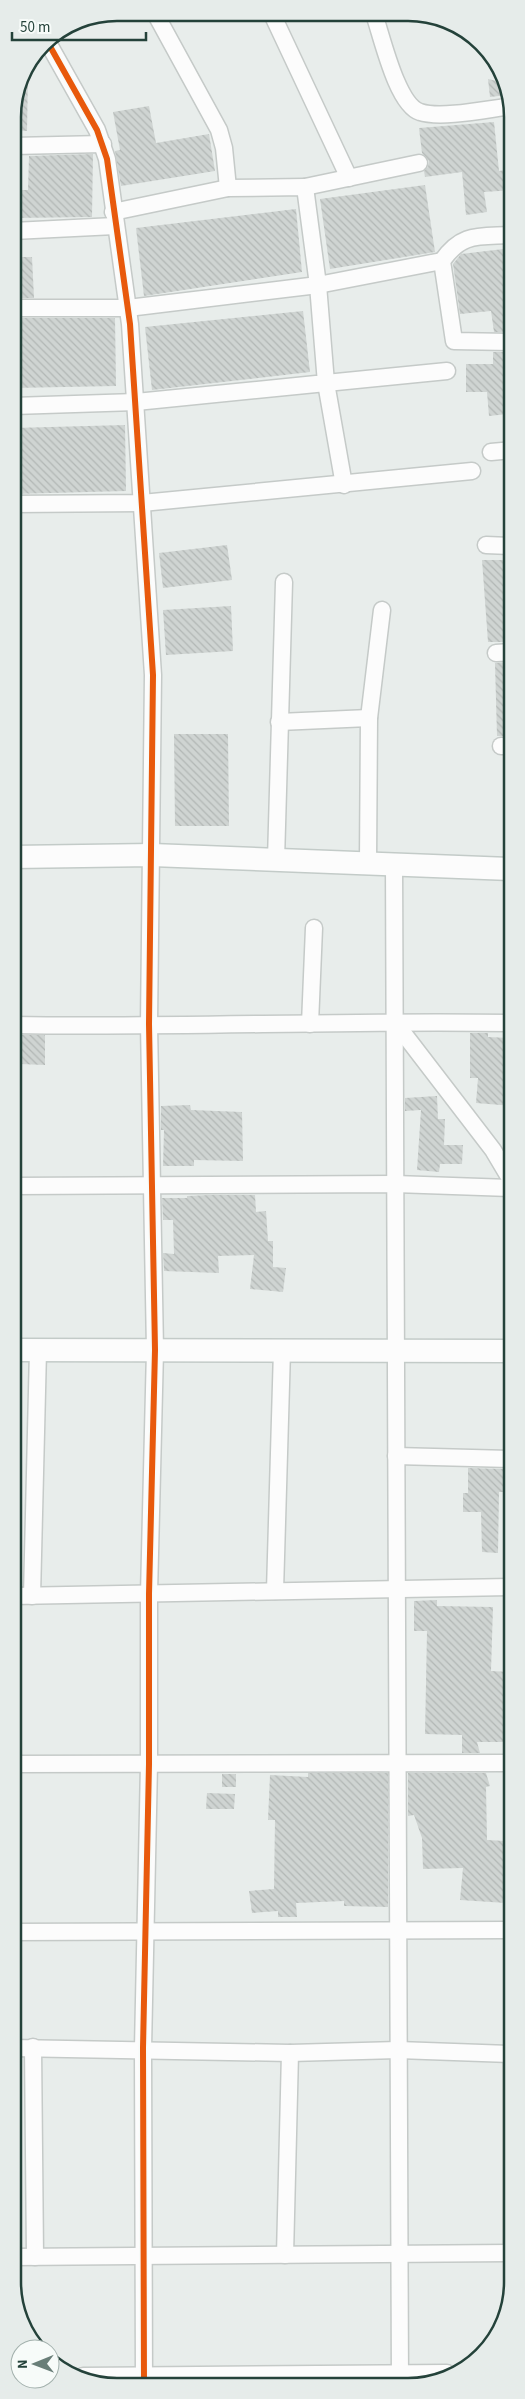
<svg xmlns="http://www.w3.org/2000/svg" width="525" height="2399" font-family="'Source Sans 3',sans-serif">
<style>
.building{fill:url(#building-back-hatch)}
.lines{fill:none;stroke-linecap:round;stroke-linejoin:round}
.street-casing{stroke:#c5cac8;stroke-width:19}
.secondary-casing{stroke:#c3cbc8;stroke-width:25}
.street{stroke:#fcfcfc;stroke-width:16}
.secondary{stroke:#fcfcfc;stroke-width:22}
.cycleway-casing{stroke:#f7fbf9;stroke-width:9}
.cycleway{stroke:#e8590c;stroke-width:6}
.rim{fill:none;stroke:#24423a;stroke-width:2.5}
</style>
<defs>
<pattern id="building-back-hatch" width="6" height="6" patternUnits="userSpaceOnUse" patternTransform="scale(1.25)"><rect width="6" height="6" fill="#cfd4d2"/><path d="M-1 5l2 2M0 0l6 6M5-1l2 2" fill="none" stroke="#b2b7b5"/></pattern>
</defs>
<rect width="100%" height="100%" fill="#e8edeb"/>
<!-- building -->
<g class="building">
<path d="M23,74H28L27,131L13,130V111Z"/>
<path d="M488,79L501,82L507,95L490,97Z"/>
<path d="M149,106L156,143L209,134L215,171L121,186L115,151L120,150L113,112Z"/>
<path d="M494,122L499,171L512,169V190L484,192L487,212L466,215L462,172L425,177L424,171L428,167L429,161L422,153L419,128Z"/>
<path d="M93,154L92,217L13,218V190H28L29,156Z"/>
<path d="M425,185L435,252L330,269L320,199Z"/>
<path d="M296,209L302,272L144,296L136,228Z"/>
<path d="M512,248V332H494L491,311L460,314L453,264L461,254Z"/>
<path d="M13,257H32L34,298H13Z"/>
<path d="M303,311L310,372L152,390L145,327Z"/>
<path d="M13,318H115L116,386L13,388Z"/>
<path d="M493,352H512V409H507L508,414L489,416L487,392H466V364H493Z"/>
<path d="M125,425L126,491L13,494V428Z"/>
<path d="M227,545L232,580L163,588L159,553Z"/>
<path d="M482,560H512V642H488Z"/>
<path d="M231,606L233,651L166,655L163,610Z"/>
<path d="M512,662V736H497L495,663Z"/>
<path d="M174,734H228L229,826H175Z"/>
<path d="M470,1033H488V1037L510,1038L508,1073H512V1106L476,1103L478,1078H470Z"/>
<path d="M19,1035H45V1065L20,1064Z"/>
<path d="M437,1096L438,1119H445L444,1145H463L462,1164H440L439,1172L417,1170L421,1110L405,1111V1098Z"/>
<path d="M190,1105L191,1110L242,1112L243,1161L194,1160V1166H163L164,1130H161V1106Z"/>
<path d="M209,1195H255L256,1212L266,1211L268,1241H273V1267L286,1268L283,1292L250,1289L254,1255L218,1256L219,1273L164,1271L163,1253L174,1254L173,1220H163L162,1198H187V1196Z"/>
<path d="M468,1468L504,1469V1492H499L498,1553L482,1552L481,1512H463V1493H468Z"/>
<path d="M437,1600V1606L493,1607L491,1671L510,1672L512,1742H477L480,1753H462V1735L425,1734L427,1631H414V1601Z"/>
<path d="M308,1773H388V1907L344,1906V1901L296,1903L297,1917H278V1911L252,1913L249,1891L274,1889L275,1820H268L270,1775L308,1777Z"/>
<path d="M408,1773H486L490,1786L486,1787L487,1840L505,1841L509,1855L506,1903L460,1900L463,1868L423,1869L422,1838L414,1815L408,1816Z"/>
<rect x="222" y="1774" width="14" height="13"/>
<path d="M207,1793L235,1794L234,1809H206Z"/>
</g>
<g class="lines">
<!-- street casing -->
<g class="street-casing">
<g id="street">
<path d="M155,13L219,130L224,148L228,188"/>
<path d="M272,14L349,178"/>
<path d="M374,14C382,37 397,105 420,112C441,119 488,109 512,106"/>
<path d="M47,41L97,130L107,159L130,324L153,675L149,1024L155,1350L149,1594V1764L143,2048L144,2385"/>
<path d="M13,146L103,144"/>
<path d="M305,187L419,163"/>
<path d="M113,212L228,188L305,187L318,285L442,261"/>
<path d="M13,231L115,226"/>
<path d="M512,235C479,237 462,232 442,261L454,341L512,342"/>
<path d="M13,308H128L318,285L326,383L136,402L13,406"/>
<path d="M491,452L512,450"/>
<path d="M344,485L326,383L447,371"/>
<path d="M13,504L142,503L472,471"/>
<path d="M486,545L512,546"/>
<path d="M496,653L512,652"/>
<path d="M279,722L369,718"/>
<path d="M501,746H512"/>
<path d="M276,860L284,582"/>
<path d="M368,863L369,718L382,610"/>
<path d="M394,863L400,2386"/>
<path d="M394,1021L493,1150L512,1182"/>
<path d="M310,1024L314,928"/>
<path d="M13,1025C179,1028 346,1020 512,1023"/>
<path d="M13,1186L395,1184L512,1188"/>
<path d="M396,1456L512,1459"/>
<path d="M275,1591L282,1350"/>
<path d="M13,1596L512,1587"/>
<path d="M32,1596L38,1350"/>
<path d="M13,1764L512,1763"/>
<path d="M13,1932L512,1930"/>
<path d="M33,2047L35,2257"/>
<path d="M13,2048L290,2053L398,2050L512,2054"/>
<path d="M512,2253V2054"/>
<path d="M285,2255L290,2053"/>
<path d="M13,2257L512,2253"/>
<path d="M83,2376L447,2373"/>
</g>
</g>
<!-- secondary casing -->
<g class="secondary-casing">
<g id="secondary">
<path d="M13,857L152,855L512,869"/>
<path d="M13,1350L512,1351"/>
</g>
</g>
<!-- street -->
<use href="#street" class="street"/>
<!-- secondary -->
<use href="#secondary" class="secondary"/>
<!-- cycleway casing -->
<g class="cycleway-casing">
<path id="cycleway" d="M47,41L97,130L107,159L130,324L153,675L149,1024L155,1350L149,1594V1764L143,2048L144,2385"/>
</g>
<!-- cycleway -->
<use href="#cycleway" class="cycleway"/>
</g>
<!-- crop -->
<path d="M0 0H525V2399H0ZM117 21H408A96 96 0 0 1 504 117V2282A96 96 0 0 1 408 2378H117A96 96 0 0 1 21 2282V117A96 96 0 0 1 117 21Z" fill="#e6ecea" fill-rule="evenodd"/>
<path class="rim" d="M117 21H408A96 96 0 0 1 504 117V2282A96 96 0 0 1 408 2378H117A96 96 0 0 1 21 2282V117A96 96 0 0 1 117 21Z"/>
<!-- north arrow -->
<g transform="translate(35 2364) rotate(269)"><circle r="24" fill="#f7fbf9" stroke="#a3b1ad"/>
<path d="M0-4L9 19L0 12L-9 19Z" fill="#697e78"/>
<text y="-8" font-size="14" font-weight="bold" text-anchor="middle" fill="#24423a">N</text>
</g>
<!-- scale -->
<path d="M12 32v8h134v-8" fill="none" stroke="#24423a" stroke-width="2.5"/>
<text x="20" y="32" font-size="15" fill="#24423a" stroke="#f7fbf9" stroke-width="4" paint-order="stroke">50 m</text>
</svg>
